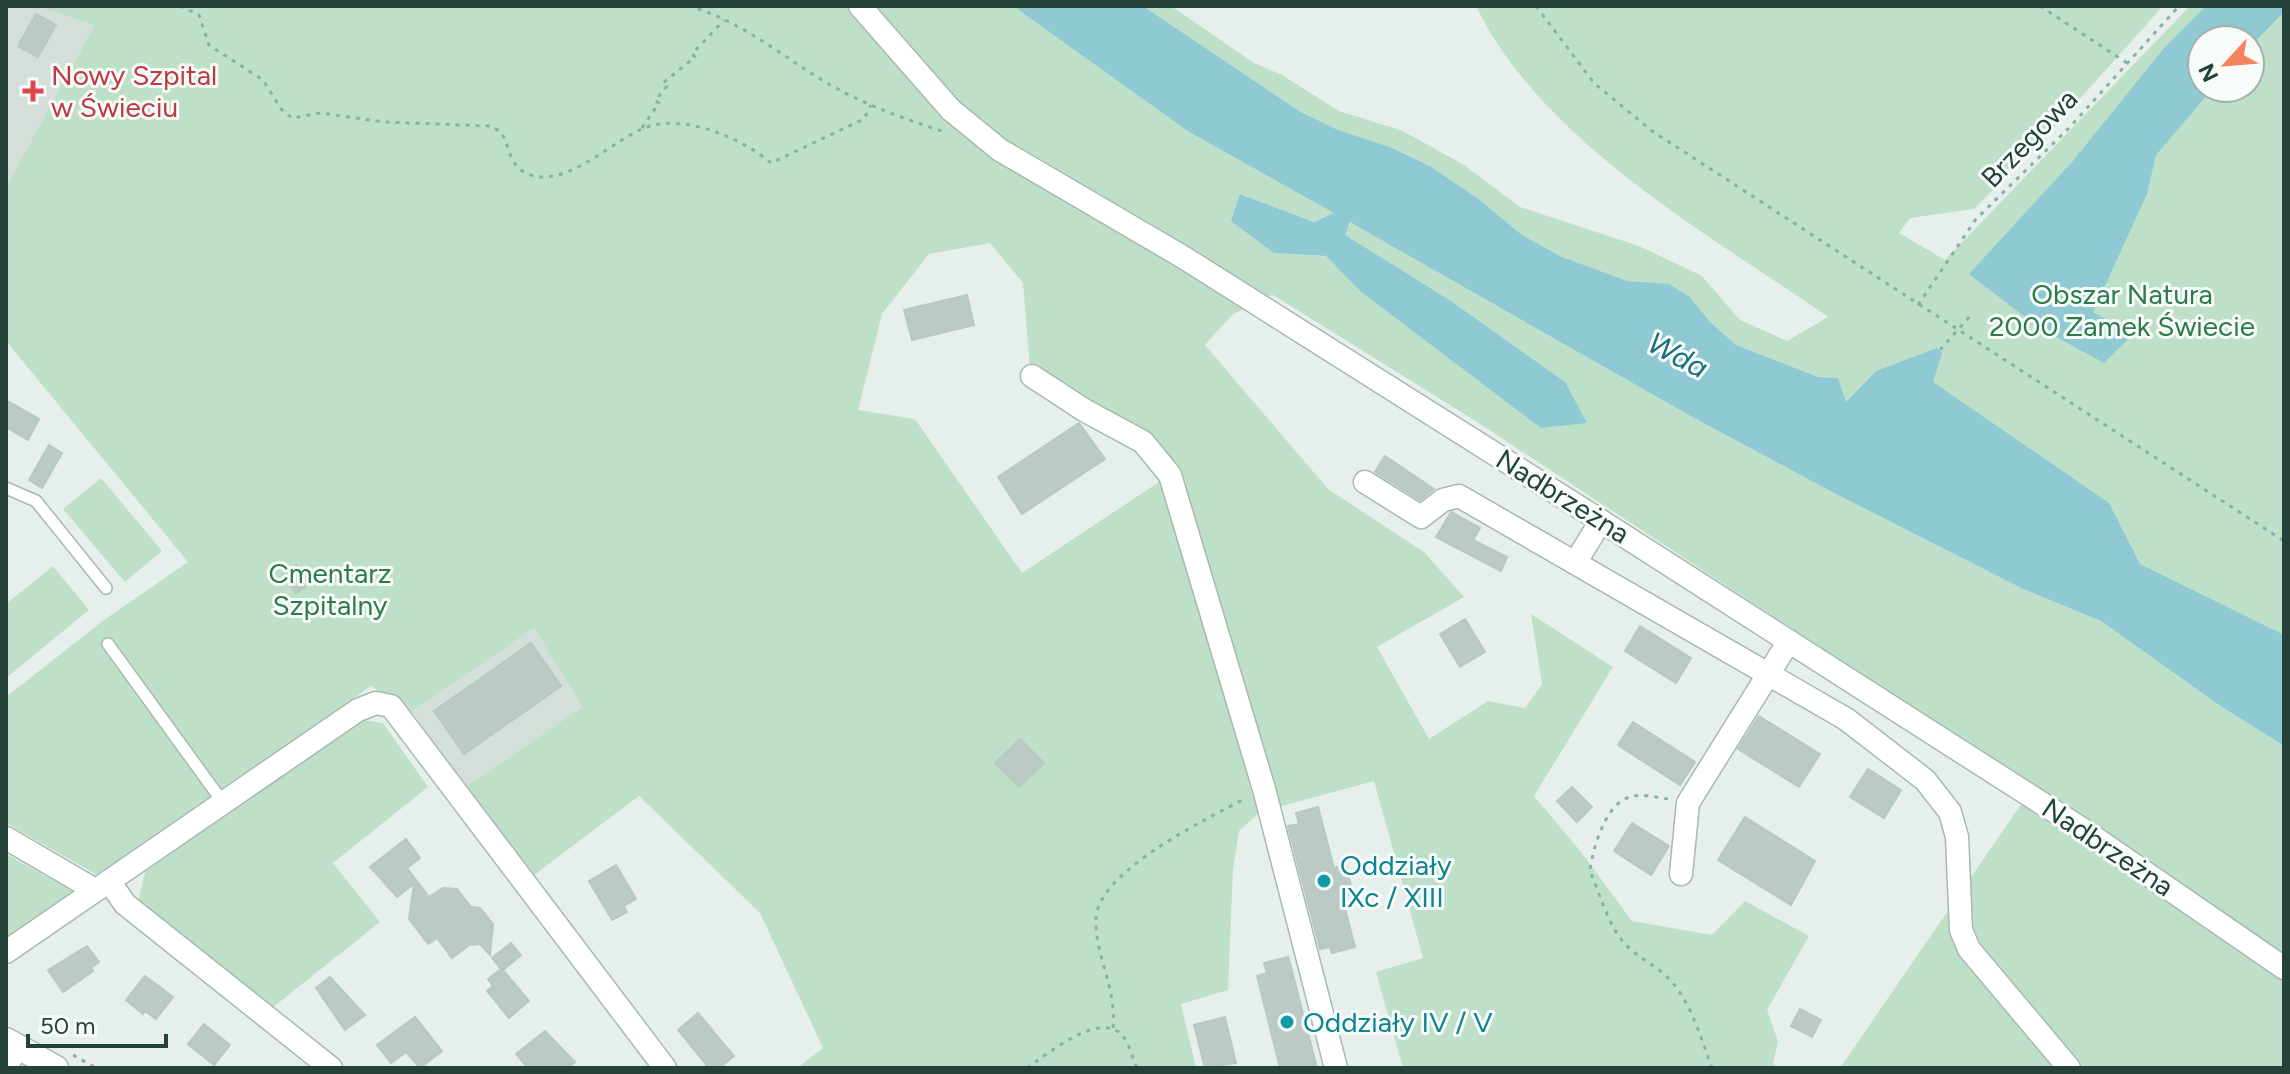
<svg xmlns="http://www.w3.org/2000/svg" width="2290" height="1074" font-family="Figtree,sans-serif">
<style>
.built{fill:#d4dfda}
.green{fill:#bfe0c8;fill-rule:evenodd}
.water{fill:#8ec9d4}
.building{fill:#bbcac4;stroke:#b8c9c2;stroke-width:2}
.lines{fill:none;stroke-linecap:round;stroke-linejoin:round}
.lane-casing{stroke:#a8b8b2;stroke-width:14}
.street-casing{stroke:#a8b8b2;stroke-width:25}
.secondary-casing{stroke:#a4bbb3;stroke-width:27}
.path{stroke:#86b3a5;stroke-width:3;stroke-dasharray:4 6;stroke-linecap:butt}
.lane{stroke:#fff;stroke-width:11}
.street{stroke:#fff;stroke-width:22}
.secondary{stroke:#fff;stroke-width:24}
.health-dot{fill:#e0444e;stroke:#f7fbf9;stroke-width:3}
.culture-dot{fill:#0f9aa8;stroke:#f7fbf9;stroke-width:3}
.labels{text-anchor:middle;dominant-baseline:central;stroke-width:6;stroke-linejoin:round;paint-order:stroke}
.health-label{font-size:28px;fill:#be3a42;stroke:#f7fbf9;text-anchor:start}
.street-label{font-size:28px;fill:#24423a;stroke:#f7fbf9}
.park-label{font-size:28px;fill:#2d7a4b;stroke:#f7fbf9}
.culture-label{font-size:28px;fill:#0d838f;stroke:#f7fbf9;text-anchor:start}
.water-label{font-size:30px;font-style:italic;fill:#1c6f80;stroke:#f7fbf9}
</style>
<rect width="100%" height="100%" fill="#e6efeb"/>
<!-- built -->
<g class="built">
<path d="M6,6H37L96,25L6,187Z"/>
<path d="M534,628L584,707L465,787L412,712Z"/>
</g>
<!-- green -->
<g class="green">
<path d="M37,6H1013L1189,132L1335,213L1314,222L1241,194L1274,253L1326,256L1360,291L1565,382L1451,301L1344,235L1351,222L1694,418L1834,493L2023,589L2101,621L2219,705L2284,746V1068H1840L2033,787L1474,420L1273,295L1233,314L1205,345L1328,489L1424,552L1464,597L1377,647L1429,739L1488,701L1525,708L1542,684L1531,614L1613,667L1534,796L1581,852L1632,921L1712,935L1745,901L1809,936L1767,1010L1778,1041L1773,1064L1779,1068H1403L1376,972L1423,958L1374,781L1260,812L1239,831L1233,870L1228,990L1181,1004L1196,1068H797L823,1048L760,913L639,796L534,875L465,787L583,707L534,628L412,712L371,686L97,875L6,823V697L104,620L188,562L6,341V187L95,25ZM990,243L1023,283L1030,368C1083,397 1143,420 1180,468L1022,573L915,419L858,410L882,314L929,254Z"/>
<path d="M1143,6H1171L1254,63L1282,75L1339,111L1403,131L1464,165L1520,207L1639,246L1702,276L1740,320L1787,341L1828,317C1706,232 1543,143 1476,6H2163L2042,141L1974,209L1910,218L1899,233L1945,260L2190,6H2284V639L2046,515L1876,371L1846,403L1838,378L1820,377L1736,345L1562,257L1522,235L1480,200L1430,166L1390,147L1338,130L1299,111ZM2202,40H2250V88H2202Z"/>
<path d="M101,478L162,551L125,582L63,509Z"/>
<path d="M53,566L89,610L6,678V604Z"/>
<path d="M363,720L383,723L428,787L333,863L380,922L272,1008L138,903L146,868Z"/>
<path d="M6,854L76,893L6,942Z"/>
</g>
<!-- water -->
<g class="water">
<path d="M1013,6H1143L1299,111L1338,130L1390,147L1430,166L1480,200L1522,235L1562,257L1627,281L1669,284L1690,297L1710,322L1736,345L1819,377L1838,378L1846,402L1876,371L1937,348L1942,353L1933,382L2109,503L2140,564L2284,635V746L2219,705L2101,621L2023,589L1834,493L1694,418L1350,222L1345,235L1451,301L1565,382L1587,423L1541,428L1360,291L1326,256L1274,253L1231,221L1240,194L1314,222L1334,213L1189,132Z"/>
<path d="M2206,6H2284V12L2250,47V40H2202V88H2213L2156,155L2147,194L2093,312L2133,334L2104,363L2038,327L1969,274L2072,162L2165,47Z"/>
</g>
<!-- building -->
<g class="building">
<path d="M36,14L56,25L38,57L18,46Z"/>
<path d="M967,295L974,325L912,340L904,310Z"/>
<path d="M6,400L39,419L28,440L6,427Z"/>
<path d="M1079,423L1105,459L1022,514L998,477Z"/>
<path d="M49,445L62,453L42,488L29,480Z"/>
<path d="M1385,456L1434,489L1420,500L1375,472Z"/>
<path d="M1451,512L1480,528L1473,540L1507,557L1501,571L1436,537Z"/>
<path d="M297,565L310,583L296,593L283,575Z"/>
<path d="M1465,619L1485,652L1460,667L1440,634Z"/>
<path d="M1640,626L1691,658L1676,683L1625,651Z"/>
<path d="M531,643L561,686L464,754L434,711Z"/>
<path d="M1759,716L1820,754L1799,787L1738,749Z"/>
<path d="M1633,722L1695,762L1680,785L1618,745Z"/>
<path d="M1020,739L1044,763L1019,787L995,763Z"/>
<path d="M1868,769L1901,790L1884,818L1850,797Z"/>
<path d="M1572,787L1592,807L1577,822L1557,801Z"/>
<path d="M1318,807L1334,868L1346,865L1353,894L1342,897L1355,947L1332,953L1330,947L1320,949L1288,826L1299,824L1296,813Z"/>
<path d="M1745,817L1815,861L1791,905L1718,860Z"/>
<path d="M1632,823L1669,846L1651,875L1614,851Z"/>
<path d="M406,839L420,858L407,868L429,897L443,888L457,889L471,907L480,908L493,924L490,955L480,944L469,945L452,958L437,938L428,944L409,919L414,884L397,897L370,867Z"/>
<path d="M616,865L636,899L624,906L627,912L612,920L589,881Z"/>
<path d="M511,943L521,955L503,970L529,1001L509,1018L487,991L493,986L488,979L501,969L492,958Z"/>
<path d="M87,946L99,962L91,968L93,971L63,992L48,970Z"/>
<path d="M1288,957L1291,967L1317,1068H1280L1257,976L1267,973L1264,963Z"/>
<path d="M145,976L173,997L156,1019L145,1011L143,1014L126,1000Z"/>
<path d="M330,977L365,1015L345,1030L316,988Z"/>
<path d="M1800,1009L1821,1020L1812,1037L1791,1026Z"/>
<path d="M698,1013L734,1056L719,1068H709L678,1030Z"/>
<path d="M415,1017L442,1051L420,1068L406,1052L391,1063L377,1045Z"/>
<path d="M1225,1017L1236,1063L1205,1068L1194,1025Z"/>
<path d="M204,1024L230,1045L214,1065L188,1044Z"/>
<path d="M545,1031L575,1062L568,1068H528L516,1054Z"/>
</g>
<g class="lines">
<!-- lane casing -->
<g class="lane-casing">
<g id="lane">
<path d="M6,488L36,501L106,588"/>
<path d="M108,644L222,801"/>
</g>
</g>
<!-- street casing -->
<g class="street-casing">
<g id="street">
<path d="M860,6L951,110L1000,150L1183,257L1601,521L2082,829L2284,968"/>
<path d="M1032,376L1084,410L1143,442L1170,475L1264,789L1336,1068"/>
<path d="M1365,482L1421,517L1443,500L1459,496L1846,719L1925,780L1950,812L1957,837L1961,930L1969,949L2069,1068"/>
<path d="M1575,563L1601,521"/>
<path d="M6,838L95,890"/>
<path d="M1681,874L1688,803L1789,641"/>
<path d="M109,881L125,904L331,1068"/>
<path d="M6,952L358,710L376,703L391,706L665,1068"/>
<path d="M6,1066L19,1046"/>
</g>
</g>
<!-- secondary casing -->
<g class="secondary-casing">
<path id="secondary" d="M6,1040L56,1068"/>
</g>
<!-- path -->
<g class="path">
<path d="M180,6L199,15L209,45L263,80L281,109L292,118L321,113L384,122L489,126L500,131C510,144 508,163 524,172C562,194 614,138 647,127C685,114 742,138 771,163L864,119L871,105"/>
<path d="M688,6C742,20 786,60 834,87C868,106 905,119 942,131"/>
<path d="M1536,6L1594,83L1652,131L2284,541"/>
<path d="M2040,6L2127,63"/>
<path d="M642,128L659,103L655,101L667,86L663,83L695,57L692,54L724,20"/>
<path d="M1918,305L1976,219L2069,128L2179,6"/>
<path d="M1940,350L1972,314"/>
<path d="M1668,799C1654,797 1638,792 1625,799C1605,808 1592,850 1590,871C1599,892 1607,921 1621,939C1633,955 1649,961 1664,974C1690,997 1700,1036 1712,1068"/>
<path d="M1113,1028C1117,989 1095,956 1096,919C1097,871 1209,818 1246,798"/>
<path d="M73,1055L96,1068"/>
<path d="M1027,1068C1048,1054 1104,1006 1125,1039C1130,1047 1133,1059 1137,1068"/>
</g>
<!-- lane -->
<use href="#lane" class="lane"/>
<!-- street -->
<use href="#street" class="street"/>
<!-- secondary -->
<use href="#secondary" class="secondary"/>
</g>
<!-- markers -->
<path class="health-dot" d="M29 79h8v8h8v8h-8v8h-8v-8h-8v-8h8z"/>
<g class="culture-dot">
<circle cx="1324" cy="881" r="8"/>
<circle cx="1287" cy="1022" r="8"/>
</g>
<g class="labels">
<!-- health labels -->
<g class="health-label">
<text x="51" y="75">Nowy Szpital<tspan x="51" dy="32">w Świeciu</tspan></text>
</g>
<!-- street labels -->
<g class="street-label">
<text transform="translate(2029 138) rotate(-46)">Brzegowa</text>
<text transform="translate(1563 496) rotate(32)">Nadbrzeżna</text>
<text transform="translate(2108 847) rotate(34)">Nadbrzeżna</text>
</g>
<!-- park labels -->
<g class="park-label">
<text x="2122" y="294">Obszar Natura<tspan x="2122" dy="32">2000 Zamek Świecie</tspan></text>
<text x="330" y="573">Cmentarz<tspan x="330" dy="32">Szpitalny</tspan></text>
</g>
<!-- culture labels -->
<g class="culture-label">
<text x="1340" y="865">Oddziały<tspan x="1340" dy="32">IXc / XIII</tspan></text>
<text x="1303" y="1022">Oddziały IV / V</text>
</g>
<!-- water labels -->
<g class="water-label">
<text transform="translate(1678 355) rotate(28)">Wda</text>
</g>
</g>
<!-- border -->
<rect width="2290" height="1074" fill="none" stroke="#24423a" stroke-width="16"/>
<!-- north arrow -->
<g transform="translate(2226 64) rotate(244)"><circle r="38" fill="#f7fbf9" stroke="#a3b1ad" stroke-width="2"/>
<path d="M0-6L14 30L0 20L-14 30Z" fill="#f4845f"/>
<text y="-12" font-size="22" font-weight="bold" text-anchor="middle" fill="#24423a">N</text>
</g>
<!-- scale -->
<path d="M28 1034v12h138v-12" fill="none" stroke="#24423a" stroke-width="4"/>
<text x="40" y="1034" font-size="24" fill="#24423a" stroke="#f7fbf9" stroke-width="6" paint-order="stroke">50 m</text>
</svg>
